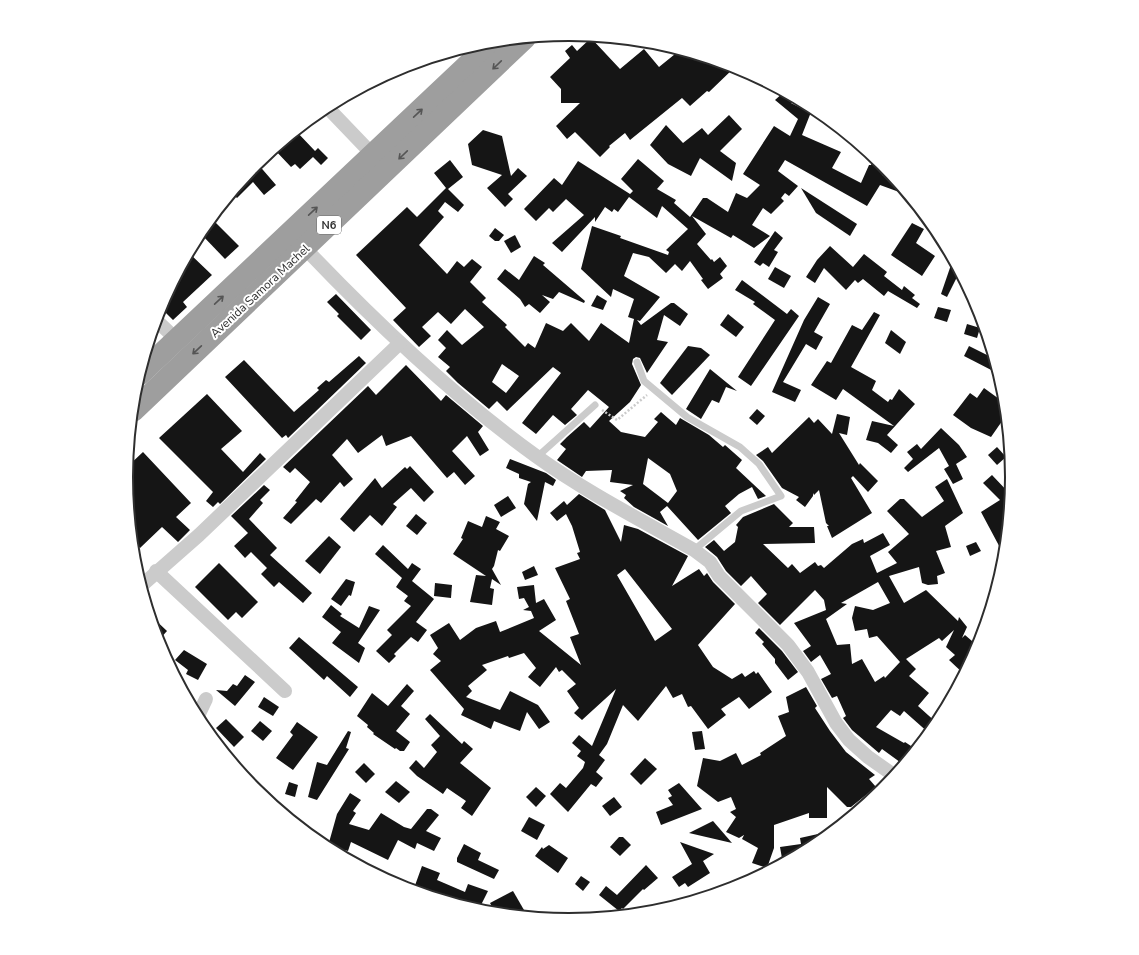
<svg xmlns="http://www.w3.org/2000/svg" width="1139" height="955" font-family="'Nunito Sans',sans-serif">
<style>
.building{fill:#151515;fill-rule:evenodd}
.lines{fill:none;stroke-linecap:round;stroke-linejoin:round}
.path{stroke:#cbcbcb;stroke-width:2.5;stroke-dasharray:2 2;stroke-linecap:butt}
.service{stroke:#cbcbcb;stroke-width:7}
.minor{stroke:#cbcbcb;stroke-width:14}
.trunk{stroke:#9e9e9e;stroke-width:22}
.oneway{stroke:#555}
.labels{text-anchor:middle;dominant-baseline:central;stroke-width:4;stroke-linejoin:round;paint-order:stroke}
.shield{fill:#fff;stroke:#6d6d6d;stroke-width:1}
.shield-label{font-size:11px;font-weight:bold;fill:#2e2e2e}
.street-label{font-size:12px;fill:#2e2e2e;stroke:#fff}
.rim{fill:none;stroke:#2e2e2e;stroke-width:2}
</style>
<rect width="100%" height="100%" fill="#fff"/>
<!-- building -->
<g class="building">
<path d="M591,38L620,69L644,49L659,67L680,50L735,67L709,92L707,91L690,106L682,98L630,140L625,133L609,146L610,147L600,157L575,132L567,139L556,126L580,103H561V89L550,77L570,58L565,51L572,45L577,51Z"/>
<path d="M784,92L795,98L791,103L803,109L806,104L813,107L802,135L841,152L832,168L861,183L869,165H871L875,157L886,167L882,175L897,180L910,196L880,185L867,206L785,160L778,171L798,186L789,196L785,193L781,198L784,201L771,214L763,208L752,225L770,236L754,248L733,235L731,238L692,216L706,234L697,244L711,260L712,259L714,262L720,257L727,266L720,274L723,278L708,289L701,280L703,279L690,261L682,271L675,264L666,273L649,257L633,253L624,276L660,297L640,321L637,320L641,325L671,303H674L688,314L680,326L664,315L657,340L668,342L647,373L640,358L636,357L633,359L632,364L641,385L630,402L609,421L621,432L645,437L658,422L654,419L661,412L676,425L680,418L709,435L723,447L725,445L742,460L736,468L766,496L758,499L752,487L739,494L725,506L731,513L698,540L667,506L660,512L668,526L634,507L624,498L626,495L620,491L633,485L610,482L612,470L586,471L582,477L557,460L566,449L560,444L567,437L584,422L590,428L609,407L588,390L571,409L577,415L565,425L553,415L536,434L522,423L561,373L553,367L507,411L497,401L489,409L458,383L446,371L450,367L438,357L446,348L438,340L447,330L462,345L484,327L465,309L451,324L438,312L422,327L431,336L419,347L393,320L406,308L356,255L407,207L417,217L446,188L434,173L450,160L463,177L448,189L464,205L458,212L445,202L438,211L444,217L419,245L447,274L457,261L464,267L472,259L482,267L470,282L486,298L482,302L507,325L505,327L525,347L528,343L535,348L546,323L563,331L571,323L589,341L601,323L629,343L634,319L628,317L634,299L613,289L611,297L581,269L592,226L621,236L620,238L668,255L669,252L666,250L688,229L662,206L657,218L629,197L618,212L614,209L612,212L605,207L595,222V217L562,252L552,243L584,215L566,199L553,212L549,208L536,221L524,209L554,178L562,185L578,161L630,194L633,191L621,179L638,159L664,181L657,189L676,200L674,203L690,217L703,198H707L728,212L736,193L747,198L760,185L743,174L774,126L790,136L798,119L775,100ZM502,364L519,376L506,393L492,382ZM648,458L670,474L677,491L668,503L643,484Z"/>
<path d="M729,115L742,129L720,151L736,163L732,181L700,158L691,176L668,164L650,145L666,125L683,143L702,128L708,135Z"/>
<path d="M483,130L502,136L511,176L518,168L527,176L508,194L513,199L505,207L487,188L502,175L472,165L468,144Z"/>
<path d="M296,131L315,151L318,148L328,158L321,165L313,157L300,169L295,164L291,167L274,149Z"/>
<path d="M257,163L276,185L264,195L253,182L237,198L232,193Z"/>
<path d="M801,188L857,224L850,236L816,213Z"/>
<path d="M211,218L239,246L225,259L200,233Z"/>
<path d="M912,223L924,229L916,243L935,256L922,276L891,255Z"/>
<path d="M495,228L504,235L499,241H495L489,236Z"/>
<path d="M775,231L783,238L774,250L778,252L769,267L763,263L760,266L754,262Z"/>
<path d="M515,235L521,247L511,253L504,241Z"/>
<path d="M830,246L853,267L864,254L887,272L884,276L902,290L904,286L915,295L912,298L920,304L917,308L888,291L884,296L863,279L858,283L855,280L846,290L824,268L815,283L806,277L817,260Z"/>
<path d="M189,253L212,275L183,302L187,307L173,320L160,307Z"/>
<path d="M534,256L545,263L543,265L585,301L584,303L559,292L553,299L542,295L550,302L540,313L529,304L525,307L520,299L497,279L505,269L519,280Z"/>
<path d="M953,259L960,271L947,297L941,294Z"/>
<path d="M775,267L791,276L784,288L768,279Z"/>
<path d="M742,280L787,314L791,309L799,316L751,386L738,377L775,320L753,304L755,302L735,290Z"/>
<path d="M336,294L371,330L361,340L337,316L339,314L327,302Z"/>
<path d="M597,295L607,301L603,310L591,306Z"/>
<path d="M818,297L830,304L814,332L823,337L816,350L806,344L783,382L801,390L795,402L772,392L804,320Z"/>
<path d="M938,307L951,310L947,322L934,318Z"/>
<path d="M874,312L880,315L851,367L876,381L872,390L888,402L890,399L892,400L899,389L915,404L887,435L898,445L891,453L878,443L866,440L872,421L894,426L843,389L836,400L811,385L827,361L831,363L852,325L862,330Z"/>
<path d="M728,314L744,327L736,337L720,325Z"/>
<path d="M967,324L980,328L977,338L964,334Z"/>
<path d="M891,330L906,342L900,354L885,343Z"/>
<path d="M688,346L701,348L710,355L672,395L660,383Z"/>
<path d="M969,346L995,359L999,374L964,356Z"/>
<path d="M359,356L366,363L288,438L286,435L282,438L225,377L244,360L294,412L319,390L317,388L326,380L329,382Z"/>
<path d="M406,365L441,401L446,395L483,426L478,432L489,450L480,456L467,436L452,451L475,476L465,485L454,472L447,478L411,436L386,446L382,435L358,453L347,439L332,455L353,479L344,487L340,482L321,503L316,499L291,524L283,518L297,502L295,501L310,482L295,468L290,473L283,467L368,386L376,395Z"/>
<path d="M710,369L737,391L726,387L719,403L712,400L701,419L686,409Z"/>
<path d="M984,388L1006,404L1007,414L991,437L971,428L953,415L970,393L977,398Z"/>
<path d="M207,394L242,431L221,449L243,472L260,453L266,459L220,504L218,502L213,507L206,501L213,492L159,438Z"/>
<path d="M757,409L765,416L757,425L749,418Z"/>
<path d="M837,414L850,417L847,435L839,433L859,465L860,463L878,481L868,492L853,476L851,478L872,513L832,538L827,526H829L826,523L819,490L814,495L813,493V496L805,507L796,500L799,497L782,488L763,461L756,455L768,447L772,453L809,417L814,423L818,419L832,434Z"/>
<path d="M941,428L959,445L967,457L956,464L963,479L953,484L944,469L949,466L939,448L908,472L904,468L913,459L907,452L917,444L921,449Z"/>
<path d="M997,447L1006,457L997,465L988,455Z"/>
<path d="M143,452L191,503L176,517L190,530L178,542L162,527L140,548L132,540L126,478L127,467Z"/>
<path d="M510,459L546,473L556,480L553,486L545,482L537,521L524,504L528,484L531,482L519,478V474L506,468Z"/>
<path d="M410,466L434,492L424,502L411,488L393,504L397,507L382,526L370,515L354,532L340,519L375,478L382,488L405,467L407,469Z"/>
<path d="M992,475L1010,494L1011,493L1005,557L981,512L1000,500L983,483Z"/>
<path d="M947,479L963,513L945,526L951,547L936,551L945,573L937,576L938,584L928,585L922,583L919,567L889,576L904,603L926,590L958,621L959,617L967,627L962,638L965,635L979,647L965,675L949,660L955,655L946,647L954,630L942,641L939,638L906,659L916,669L909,676L929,693L918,706L938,724L930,734L904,711L900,716L891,710L876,727L904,743L905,742L917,750L904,765L882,749L879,753L852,730L843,718L846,716L837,696L832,698L821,679L831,674L820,655L811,662L803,651L811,646L794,623L826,610L824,600L815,590L780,625L758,603L767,594L751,576L741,586L726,571L717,557L705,547L714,540L724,551L735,542L738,527L736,525L743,517L774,504L793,523L789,527H814L815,543L763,544L788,568L792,564L800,573L815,562L818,566L821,565L824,568L852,544L863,539L864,543L883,533L890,545L870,556L877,573L897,563L888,552L909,534L887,511L900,499H904L922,517L944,501L935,487ZM878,582L890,603L873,610L855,606L852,618L855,631L867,629L869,638L877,636L900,662L885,678L884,676L875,682L862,659L852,664L850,644L837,645L826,619L847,604L841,603Z"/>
<path d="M264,485L270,490L260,500L263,503L249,519L277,548L270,555L312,593L303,603L279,582L274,587L261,574L267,568L251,552L245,558L234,546L248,533L231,516Z"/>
<path d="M579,494L605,510L621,542L624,525L638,529L688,556L672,586L699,569L704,576L707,573L713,582L735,604L698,645L713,667L732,679L742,673L745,677L754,671L756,674L758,672L772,692L749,709L739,697L721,709L726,715L708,729L691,706L688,707L682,694L673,698L666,686L638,721L623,705L607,744L599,755L605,760L596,772L603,778L596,787L591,784L568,812L550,794L560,783L566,788L583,768L585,762L577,756L581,751L572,743L579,735L592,746L616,689L582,720L574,713L579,708L567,691L576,684L562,670L559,672L556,667L540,687L528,677L536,668L524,653L509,658L508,656L482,665L487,670L468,686L472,691L466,697L500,710L510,691L538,705L550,722L539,729L527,712L520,731L494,721L491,729L461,715L464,709L430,670L441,661L433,654L438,648L430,635L449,623L460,640L476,628L496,621L500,632L534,618L531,611L523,610L529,607L524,598L519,599L517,587L534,585L536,603L544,599L556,620L539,631L581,665L570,637L579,634L566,601L570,599L555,568L580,559L577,553L580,552L572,526L566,514L557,521L550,513L564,501L567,505ZM625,569L672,629L655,641L617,575Z"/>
<path d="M508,496L516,508L501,517L494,505Z"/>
<path d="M416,514L427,523L417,535L406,526Z"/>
<path d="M486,516L500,522L496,529L509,536L500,551L498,550L494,566L492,569L501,585L492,579L490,588L494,589L492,605L470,602L476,575L486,576L453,554L463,539L461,538L468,521L482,527Z"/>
<path d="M329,536L341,547L320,574L305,561Z"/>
<path d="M976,542L981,551L970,556L966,546Z"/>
<path d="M383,545L408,569L412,563L421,569L412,581L434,599L416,622L427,630L418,642L411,637L394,654L396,656L389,663L376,651L392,635L387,630L411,606L404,601L408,596L396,587L402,578L375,554Z"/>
<path d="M219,563L258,602L242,618L236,612L228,620L195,587Z"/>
<path d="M534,566L538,575L525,580L522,572Z"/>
<path d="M346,579L355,582L351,596L349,595L341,606L331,599Z"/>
<path d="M435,583L452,585L451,598L434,596Z"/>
<path d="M331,605L342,614L340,616L359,628L369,606L380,610L358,643L365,648L359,663L332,643L341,632L322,617Z"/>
<path d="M150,615L167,631L158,641L155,632Z"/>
<path d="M759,628L782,651L798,672L788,680L775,663V659L762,644L764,642L755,633Z"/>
<path d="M299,637L358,687L350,697L327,676L324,680L289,648Z"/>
<path d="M184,650L207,664L198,680L186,674L188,670L175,660Z"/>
<path d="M245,675L255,682L235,706L216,690L227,691L233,684L237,686Z"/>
<path d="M407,684L414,691L401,706L410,714L396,731L410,742L404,751H400L396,748L395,749L373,734L374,733L367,727L368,725L357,716L372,693L388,706Z"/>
<path d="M806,687L817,706L815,708L830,731L846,752L875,775L869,779L876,787L851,807H847L827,787V818H809V813L774,825V848L767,868L752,863L758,848L742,839L744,835L739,838L726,832L736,817L730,812L736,809L731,797L718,802L697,786L703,758L720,761L736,753L742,765L761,755L760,753L786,736L778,716L789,712L786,697Z"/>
<path d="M264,697L279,707L273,716L258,707Z"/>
<path d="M430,714L462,744L464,741L473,749L460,763L491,788L472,816L461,808L466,801L447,788L443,794L417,776L409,768L416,760L424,768L437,752L431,745L440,736L425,719Z"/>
<path d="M226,719L244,737L234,747L216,728Z"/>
<path d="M260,721L272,731L263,741L251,731Z"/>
<path d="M297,722L318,737L293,770L276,758L293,735L290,732Z"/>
<path d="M348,731L351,732L346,748L349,749L317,800L308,797L317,762L327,765Z"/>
<path d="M702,731L705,749L695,750L692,732Z"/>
<path d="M645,758L657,769L641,785L630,774Z"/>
<path d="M364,763L375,774L366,783L355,772Z"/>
<path d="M396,781L410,792L399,803L385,792Z"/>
<path d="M289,782L298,785L295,797L285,794Z"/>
<path d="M679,783L702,809L661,825L656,812L673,805L668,798L672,796L668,790Z"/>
<path d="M536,787L546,796L536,807L526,797Z"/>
<path d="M350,793L361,800L353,811L356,813L349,824L369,830L381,813L404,827L411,829L427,809H431L439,815L426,831L441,838L434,851L417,843L415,849L398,840L388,860L351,842L348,851L328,846L337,814Z"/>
<path d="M614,797L622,807L610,816L602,806Z"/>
<path d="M529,817L545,825L537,840L521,831Z"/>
<path d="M713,821L732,843L689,833Z"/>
<path d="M836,830L816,846L783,864L780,847L801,844L800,838Z"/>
<path d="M619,837H623L631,845L620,856L610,847Z"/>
<path d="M680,842L714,854L703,861L710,873L688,887L685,883L679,887L672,877L692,864Z"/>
<path d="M464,844L481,853L478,860L499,870L494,879L457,862V858Z"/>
<path d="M549,845L568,858L558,873L535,856L542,847L543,849Z"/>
<path d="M646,865L658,878L644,890L643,889L623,909L622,908L619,911L599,895L606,886L617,895Z"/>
<path d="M422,866L440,873L437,880L465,892L468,884L488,891L478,911L413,891Z"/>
<path d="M581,876L590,882L583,891L575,884Z"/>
<path d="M513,891L524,910L514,915L496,914L490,903Z"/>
</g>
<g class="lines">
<!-- path -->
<path class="path" d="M602,410L617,420L647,395"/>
<!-- service -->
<g class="service">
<path d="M637,362L644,381L687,417L740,447L759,464L781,496L741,511L694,550"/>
<path d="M537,457L595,405"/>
</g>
<!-- minor -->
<g class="minor">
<path d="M327,107L373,155"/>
<path d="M299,242C372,319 450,394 536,456C586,492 641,520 694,550L710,562L719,576L788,645L808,672L836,723L849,740L868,757L895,776"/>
<path d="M156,320L177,340"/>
<path d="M156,571L285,691"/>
<path d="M141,586L199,535L400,343"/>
<path d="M197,718L206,699"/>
</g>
<!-- trunk -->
<g class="trunk">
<path d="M139,375L493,41"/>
<path d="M133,411L525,38"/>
</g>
</g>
<!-- one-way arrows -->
<defs><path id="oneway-shaft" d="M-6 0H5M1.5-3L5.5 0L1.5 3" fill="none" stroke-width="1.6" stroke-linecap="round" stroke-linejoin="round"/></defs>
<g class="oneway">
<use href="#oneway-shaft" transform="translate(497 65) rotate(136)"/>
<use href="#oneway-shaft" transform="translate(418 113) rotate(-43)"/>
<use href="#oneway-shaft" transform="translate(403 155) rotate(136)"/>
<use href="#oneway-shaft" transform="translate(313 211) rotate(-43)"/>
<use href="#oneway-shaft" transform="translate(219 300) rotate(-43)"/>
<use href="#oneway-shaft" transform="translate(197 350) rotate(137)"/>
</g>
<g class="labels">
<!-- shield labels -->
<rect class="shield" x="317" y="216" width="24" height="18" rx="3"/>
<g class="shield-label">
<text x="329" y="225">N6</text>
</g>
<!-- street labels -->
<g class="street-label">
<text transform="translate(260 291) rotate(-43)">Avenida Samora Machel</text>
</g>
</g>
<!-- crop -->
<path d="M0 0H1139V955H0ZM133 477a436 436 0 1 1 872 0a436 436 0 1 1-872 0Z" fill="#fff" fill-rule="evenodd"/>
<path class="rim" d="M133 477a436 436 0 1 1 872 0a436 436 0 1 1-872 0Z"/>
</svg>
